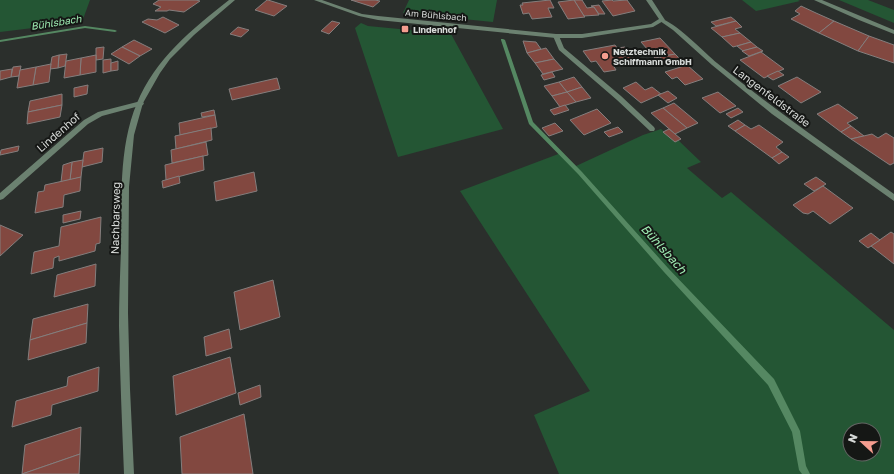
<svg xmlns="http://www.w3.org/2000/svg" width="894" height="474" font-family="'Golos Text',sans-serif">
<style>
.green{fill:#245634;fill-rule:evenodd}
.lines{fill:none;stroke-linecap:round;stroke-linejoin:round}
.stream{fill:#558862;fill-rule:evenodd}
.building{fill:#824840;stroke:#847e7d}
.service{fill:#6b8170;fill-rule:evenodd}
.minor{fill:#6b8170;fill-rule:evenodd}
.tertiary{fill:#6b8170;fill-rule:evenodd}
.poi-dot{fill:#f59d8f;stroke:#151715;stroke-width:1.5}
.labels{text-anchor:middle;dominant-baseline:central;stroke-width:4;stroke-linejoin:round;paint-order:stroke}
.far-street-label{font-size:9px;fill:#d7dad8;stroke:#151715}
.far-poi-label{font-size:9px;font-weight:bold;fill:#d7dad8;stroke:#151715;text-anchor:start}
.far-water-label{font-size:10px;font-style:italic;fill:#9fedb3;stroke:#151715}
.street-label{font-size:11px;fill:#d7dad8;stroke:#151715}
.water-label{font-size:12px;font-style:italic;fill:#9fedb3;stroke:#151715}
</style>
<rect width="100%" height="100%" fill="#2b2f2c"/>
<!-- green -->
<g class="green">
<path d="M0,0H90L82,22L0,32Z"/>
<path d="M409,0H497L493,22L403,13Z"/>
<path d="M742,0H798L800,1L756,11Z"/>
<path d="M839,0H868L894,10V23Z"/>
<path d="M361,23L368,26L451,34L503,129L398,157L355,28Z"/>
<path d="M661,129L675,142L678,140L701,162L687,168L722,198L731,192L894,330V474H559L534,415L590,391L460,191L561,153L576,166L643,135ZM850,430H874V454H850Z"/>
</g>
<g class="lines">
<!-- stream -->
<g class="stream">
<path d="M85,26L115,30L117,31L115,32L85,28L0,42V40Z"/>
<path d="M501,39H503L505,40L533,122L582,172L668,268L774,379L800,431L806,466L810,474H802L799,470L792,432L768,385L664,272L578,174L529,124L501,40Z"/>
</g>
</g>
<!-- building -->
<g class="building">
<path d="M159,0H196L200,1L184,12L169,10L167,11H155L161,7L153,4Z"/>
<path d="M267,0H268L287,6L274,16L255,10Z"/>
<path d="M351,0H375L380,1L373,7Z"/>
<path d="M550,0L554,8H548L552,17L532,19L529,13L523,14L520,5H523L522,3Z"/>
<path d="M574,0H582L587,8L594,7L599,15L584,16Z"/>
<path d="M574,0L584,16L585,17L568,19L558,2Z"/>
<path d="M612,0L613,1L627,0L635,11L613,16L602,1Z"/>
<path d="M599,5L605,14H599L594,7L591,6Z"/>
<path d="M801,6L816,13L834,21L819,33L791,19L800,14L795,11Z"/>
<path d="M163,17L179,25L165,33L142,22L148,19L157,20Z"/>
<path d="M731,17L736,21L716,26L711,22Z"/>
<path d="M332,21L340,23L329,34L321,31Z"/>
<path d="M736,21L742,27L735,29L740,33L722,37L711,28Z"/>
<path d="M834,21L869,36L858,51L819,33Z"/>
<path d="M238,27L249,30L241,37L230,34Z"/>
<path d="M740,33L751,42L733,47L722,37Z"/>
<path d="M869,36L894,45V63L858,51Z"/>
<path d="M660,38L675,54L655,58L641,42Z"/>
<path d="M134,40L152,49L140,56L122,47Z"/>
<path d="M523,41L536,42L541,49L527,53Z"/>
<path d="M751,42L757,47L743,51L737,46Z"/>
<path d="M615,45L628,63L613,65L616,70L604,72L596,61L591,62L583,51Z"/>
<path d="M104,47L103,59L96,60V48Z"/>
<path d="M122,47L140,56L129,64L111,54Z"/>
<path d="M625,47L638,64L630,66L617,48Z"/>
<path d="M757,47L763,51L749,56L742,51Z"/>
<path d="M546,48L554,59L535,63L527,53Z"/>
<path d="M761,52L784,69L764,78L740,60Z"/>
<path d="M67,54L65,66L58,68L59,55Z"/>
<path d="M675,54L680,59L665,63L660,57Z"/>
<path d="M59,55L58,68L50,69L52,57Z"/>
<path d="M96,55V72L80,75L81,58Z"/>
<path d="M81,58L80,75L64,78L66,61Z"/>
<path d="M111,59V71L103,73V60Z"/>
<path d="M554,59L563,69L543,74L535,63Z"/>
<path d="M118,61V70L111,71V63Z"/>
<path d="M51,64L49,82L33,85L36,67Z"/>
<path d="M687,65L703,79L685,85L677,77L672,79L665,72Z"/>
<path d="M21,66L19,76L11,77L13,67Z"/>
<path d="M36,67L33,85L17,88L20,70Z"/>
<path d="M12,69L11,77L0,80V71Z"/>
<path d="M778,71L784,75L773,80L767,76Z"/>
<path d="M552,72L555,77L544,80L541,75Z"/>
<path d="M574,77L582,87L567,92L559,82Z"/>
<path d="M797,77L821,92L801,103L778,86Z"/>
<path d="M277,78L280,89L232,100L229,89Z"/>
<path d="M559,82L567,92L552,96L544,86Z"/>
<path d="M636,82L645,90L652,87L661,94L641,103L623,88Z"/>
<path d="M88,85L87,94L74,97V88Z"/>
<path d="M582,87L591,98L576,102L567,92Z"/>
<path d="M668,91L677,98L668,103L658,95Z"/>
<path d="M567,92L576,102L560,107L552,96Z"/>
<path d="M718,92L736,106L720,113L702,98Z"/>
<path d="M62,94V105L28,112L30,101Z"/>
<path d="M674,103L698,123L687,128L663,108Z"/>
<path d="M838,104L858,118L847,123L851,126L841,132L817,114Z"/>
<path d="M62,105L60,117L27,124L28,112Z"/>
<path d="M565,105L569,110L554,115L550,110Z"/>
<path d="M663,108L687,128L675,134L651,113Z"/>
<path d="M738,108L743,112L731,118L726,114Z"/>
<path d="M597,109L611,123L584,135L570,120Z"/>
<path d="M214,110L215,115L202,117L201,113Z"/>
<path d="M215,115L217,127L180,135L179,123Z"/>
<path d="M738,120L745,125L735,131L728,126Z"/>
<path d="M555,123L563,131L549,136L542,128Z"/>
<path d="M745,125L751,129L759,125L783,142L776,147L782,152L772,158L735,131Z"/>
<path d="M851,126L864,136L851,139L841,132Z"/>
<path d="M618,127L623,132L609,137L604,132Z"/>
<path d="M211,128L212,140L176,149L175,136Z"/>
<path d="M669,129L681,139L675,142L663,132Z"/>
<path d="M886,133L894,138V163L890,165L851,139L872,134L878,138Z"/>
<path d="M206,142L208,155L172,163L171,150Z"/>
<path d="M19,146L18,151L0,155L1,150Z"/>
<path d="M103,148L102,162L82,167L84,152Z"/>
<path d="M782,152L789,157L779,164L772,158Z"/>
<path d="M203,156L204,170L166,180L165,165Z"/>
<path d="M83,160L81,177L70,180L72,162Z"/>
<path d="M72,162L70,180L61,182L63,165Z"/>
<path d="M254,172L257,191L216,201L214,182Z"/>
<path d="M179,176L180,183L163,188L162,181Z"/>
<path d="M81,177L80,191L64,195L63,207L35,213L38,192L44,191L45,185Z"/>
<path d="M816,177L826,184L814,191L804,184Z"/>
<path d="M823,186L853,208L830,224L813,211L808,214L803,213L793,205Z"/>
<path d="M81,211L80,219L63,223V215Z"/>
<path d="M101,217L100,243L96,244L95,251L59,261V256L54,258L53,268L31,274L34,252L59,246L61,227Z"/>
<path d="M0,225L23,235L0,256Z"/>
<path d="M891,232L894,234V264L871,246Z"/>
<path d="M871,233L880,240L868,248L859,241Z"/>
<path d="M96,264L95,286L54,297L57,275Z"/>
<path d="M273,280L280,317L240,330L234,292Z"/>
<path d="M88,304L87,323L30,340L33,319Z"/>
<path d="M87,323L86,343L28,360L30,340Z"/>
<path d="M229,329L232,348L206,356L204,337Z"/>
<path d="M230,357L236,393L176,415L173,376Z"/>
<path d="M99,367L98,391L52,405L51,415L12,427L16,401L67,386L68,377Z"/>
<path d="M260,385L261,397L240,405L238,393Z"/>
<path d="M244,414L253,474H182L180,437Z"/>
<path d="M81,427L80,454L22,474L25,445Z"/>
<path d="M80,454L79,474H22Z"/>
</g>
<g class="lines">
<!-- service -->
<path class="service" d="M556,34L559,36L564,48L621,96L654,127L655,129L654,131H650L617,100L559,50L553,36Z"/>
<!-- minor -->
<g class="minor">
<path d="M660,19C671,18 707,55 717,63C774,110 834,151 894,194V201L772,114L712,65L673,30L660,21Z"/>
<path d="M141,101L144,103L143,105L102,116L88,124L3,199L0,200V193L84,120L98,112Z"/>
</g>
<!-- tertiary -->
<g class="tertiary">
<path d="M229,0H235L194,35L170,59L160,73L143,103L134,135L129,187L128,313L130,389L134,474H124C122,424 120,375 119,326C119,300 120,275 121,250C122,202 118,148 137,103C155,59 192,29 229,0Z"/>
<path d="M314,0H322L362,14L378,16L556,34H582L651,24L659,19L646,0H652L665,20L653,27L582,38H556L378,20L359,16Z"/>
<path d="M814,0H822L894,30V34L859,20Z"/>
</g>
</g>
<!-- markers -->
<g class="poi-dot">
<rect x="401" y="25" width="8" height="8" rx="2"/>
<circle cx="605" cy="56" r="4"/>
</g>
<g class="labels">
<!-- far-street labels -->
<g class="far-street-label">
<text transform="translate(436 15) rotate(5)">Am Bühlsbach</text>
</g>
<!-- far-poi labels -->
<g class="far-poi-label">
<text x="413" y="29">Lindenhof</text>
<text x="613" y="51">Netztechnik<tspan x="613" dy="10">Schiffmann GmbH</tspan></text>
</g>
<!-- far-water labels -->
<g class="far-water-label">
<text transform="translate(56 22) rotate(-9)">Bühlsbach</text>
</g>
<!-- street labels -->
<g class="street-label">
<text transform="translate(772 96) rotate(37)">Langenfeldstraße</text>
<text transform="translate(58 132) rotate(-41)">Lindenhof</text>
<text transform="translate(115 218) rotate(-89)">Nachbarsweg</text>
</g>
<!-- water labels -->
<g class="water-label">
<text transform="translate(664 249) rotate(48)">Bühlsbach</text>
</g>
</g>
<!-- north arrow -->
<g transform="translate(862 442) rotate(292)"><circle r="19" fill="#151715" stroke="#636563"/>
<path d="M0-3L7 15L0 10L-7 15Z" fill="#f59d8f"/>
<text y="-6" font-size="11" font-weight="bold" text-anchor="middle" fill="#d7dad8">N</text>
</g>
</svg>
